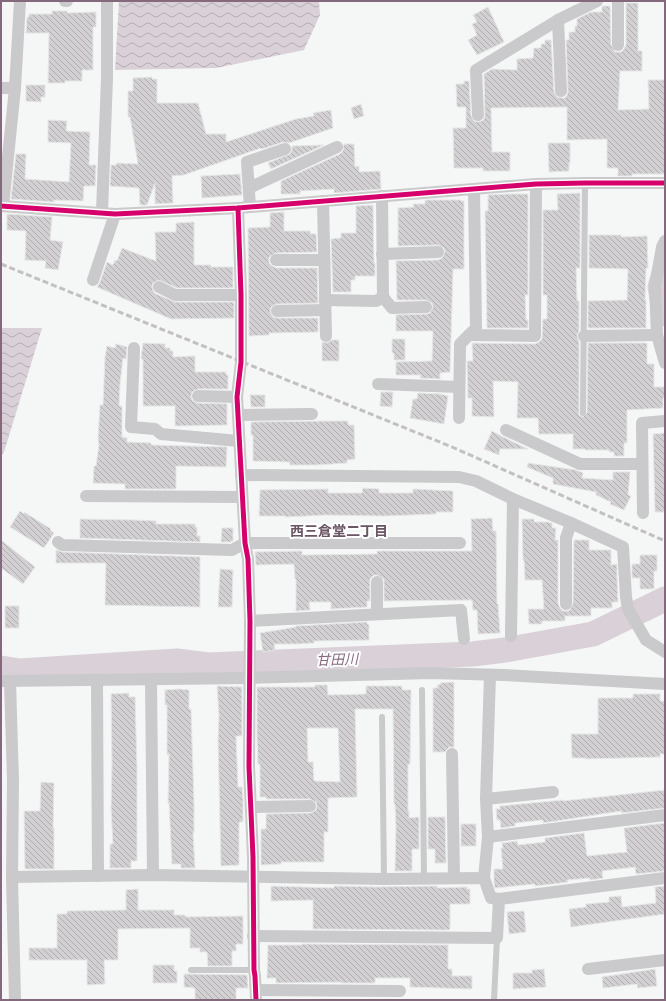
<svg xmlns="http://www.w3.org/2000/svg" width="666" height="1001" font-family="'Sofia Sans Condensed','Noto Sans JP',sans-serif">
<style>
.water{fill:url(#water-waves)}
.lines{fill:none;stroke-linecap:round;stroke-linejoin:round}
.river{stroke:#d9d0d8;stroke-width:25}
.building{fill:url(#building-back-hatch);stroke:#e5e6e6;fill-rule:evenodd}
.service{stroke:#cac9cb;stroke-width:6}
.minor{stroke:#cac9cb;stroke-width:12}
.rail{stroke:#c2c0c1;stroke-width:3;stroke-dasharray:6 3;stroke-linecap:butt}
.cycleway-casing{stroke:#fff;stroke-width:8}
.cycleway{stroke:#d6006c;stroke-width:5}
.labels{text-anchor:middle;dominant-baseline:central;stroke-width:4;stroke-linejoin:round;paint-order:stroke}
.neighbourhood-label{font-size:14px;font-weight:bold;fill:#695563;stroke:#fff}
.water-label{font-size:14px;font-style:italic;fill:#876982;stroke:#fff}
</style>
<defs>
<pattern id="water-waves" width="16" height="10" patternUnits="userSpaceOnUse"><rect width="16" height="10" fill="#d9d0d8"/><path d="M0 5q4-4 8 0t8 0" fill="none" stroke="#b6adb4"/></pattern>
<pattern id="building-back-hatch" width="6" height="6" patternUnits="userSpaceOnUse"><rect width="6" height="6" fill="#d2d0d2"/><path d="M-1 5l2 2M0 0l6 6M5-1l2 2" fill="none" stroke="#b0adaf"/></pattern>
</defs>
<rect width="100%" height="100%" fill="#f5f6f6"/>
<!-- water -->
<g class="water">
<path d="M119,1H319L320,15L304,50L216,68L115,70Z"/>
<path d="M1,328H42L4,452L1,456Z"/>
</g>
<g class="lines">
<!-- river -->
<g class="river">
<path d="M665,271L660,287L665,314"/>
<path d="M1,668L20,671L177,661L208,665L473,654L505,650L593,634L665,599"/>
</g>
</g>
<!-- building -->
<g class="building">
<path d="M626,3H638V51H642V71H620L618,110L649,109L648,80H665V174H632V176H618V168H607V139L567,140V107L491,108L492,152H510V171H483V168H454L453,128H466V107H457L456,84H464V81H469L471,116L475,122L482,121L484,119L485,115L484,74L492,69L517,70V59L533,58L534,48H541V44H545V40H551L554,92L557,97L561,98H565L567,95L568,91L566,40H569V32H575V26H577V19L591,12H602V6H610L611,45L615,52H621L624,49L626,45Z"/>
<path d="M488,7L504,42L477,55L468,40L477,35L472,24L477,22L473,15Z"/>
<path d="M52,11H67V13L96,12V27H93V70H82V81H65V83H48L49,33H26L27,17H29V14H52Z"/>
<path d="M152,77V79H157V103H198L206,134H226V142L296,119L314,116L313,113L331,110L333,128L289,143L283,142L262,149L261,148L184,175L172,176L173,203L155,204V183L147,205H140L139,188L110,186L111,165H116L117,163L138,164L130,117H128V91H133V78Z"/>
<path d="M26,85H45V97H41V102L26,101Z"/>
<path d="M361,104L364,116L354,119L351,108Z"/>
<path d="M48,120L67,121L66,131L90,132L89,165H96L95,186H84L83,201L54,200V202L11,199L16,154H26L25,179L69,182L71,143L48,142Z"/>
<path d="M548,143H570V163H569V171L549,172Z"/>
<path d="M344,144H354L355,167L359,166V172L380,171L381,189L334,193V189L300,191V194H281V181L340,154L343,151Z"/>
<path d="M324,145L271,169L268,163L290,154L292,150V146Z"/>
<path d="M240,174L242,195L202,198L201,176Z"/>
<path d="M580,193V268H576L577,301H579V330L577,336L579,341V415L583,417L587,413L588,343H647V364H654V387H665V398H663V408L627,410V443H624V456H614V452H609V450H585V449H573V434H539L538,418H517L518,382L493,381L494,417L472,416V398H468L467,361H473L472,343L535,344L539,342L542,339L543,319H547V295H543V210H558L557,194Z"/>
<path d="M507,194H528V295H525L526,320H528V328H487L485,211H488V195Z"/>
<path d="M425,200H461V201H464V269H453L450,372L440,373V379L420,378L421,375H396V362L432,361L433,331H396V315L427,314L430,313L433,307L432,303L426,300H397L396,261L438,260L442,258L445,252L444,248L438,245L398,246V208L414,207L413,204H425Z"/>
<path d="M373,205L374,263H375V276H355V280H351V292H333L331,239L341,238V233H356V206Z"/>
<path d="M284,212V231H310L311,234H316L317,252L276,253L269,257V263L272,266L276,268H317L318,303L276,304L271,307L270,312L273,317L277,318H318V332L269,333V335L249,336L248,228L270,227V213Z"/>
<path d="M7,214L52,217L50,240L63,242L58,270L45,268L46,261L25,260L26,231L7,230Z"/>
<path d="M194,222V265H211V267H233V288H177L159,280L153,283L152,287L153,291L156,294L175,302H234V318L171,319L97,287L100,282L107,262L113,265L115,260L117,261L122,248L156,261L155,232H176V223Z"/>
<path d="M589,235H621V237L647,236L648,268H646L645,300H646V328H588V301L627,300L628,269L589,268Z"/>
<path d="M392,339H405V360H394V353H392Z"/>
<path d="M332,340H339V361H322V342L327,343Z"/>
<path d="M143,343L165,344V348H170V351H173V357L195,356V372H226V375H228V389H198L192,392L191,396L192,400L197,403L227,404V425L175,426V406H143V359H141Z"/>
<path d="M116,344L127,347L126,359L123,358L120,384L119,406H122V437L127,438V442L151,443V445L227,447L226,467L176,466V489H125V484L93,483L94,466H96L99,445L98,439L100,405H103L105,357L107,346L115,348Z"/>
<path d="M381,392H393L392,407L380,406Z"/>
<path d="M418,393L440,394L448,396L444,424L410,418L413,399H417Z"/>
<path d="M250,395H265V407H251Z"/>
<path d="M334,421H348V425H354L355,459L347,460V463L316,465H290L289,462L253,461V435H251V422Z"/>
<path d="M492,431L503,437L528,449H500L499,455L484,449Z"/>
<path d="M665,433V512H655L653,434Z"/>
<path d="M528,463L576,470L583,473L582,478L613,480V472H630L628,495L631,496L624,510L610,504L611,502L596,495V492L553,484V478L527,467Z"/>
<path d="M363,488L379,489V493H413V489L453,491V512H436V514L384,516L326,515L285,517V516H259L260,490L328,489V493H362Z"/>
<path d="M20,511L24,514V512L51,529L50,530L54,533L44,548L10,527Z"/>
<path d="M492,518L493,531H496L497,604H498L500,633L478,634L477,610H473L472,600L384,601V579L377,575H374L370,579V601H367V607L331,609V602H309L310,610L296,611V579H295L294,564L256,565L255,552L302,551V555L377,554V551H472L471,519Z"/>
<path d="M80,519L133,520L156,521V524H195V527H197V536H200V542L80,538Z"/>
<path d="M522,519H534V522H548L552,523V528H556L555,540H558V604L560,608L563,611H569L573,604L574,540H589V550H611V565L617,564V578L618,602H612V608H591V616H565V621H542V624H529L528,609H544L542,580H525L524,560H523Z"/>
<path d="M222,528H233V541L230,542H221Z"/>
<path d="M1,540L35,567L23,584L1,568Z"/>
<path d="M56,550L62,552L200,557V607L105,605L106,563H56Z"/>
<path d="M640,555H657V571H654V589H640V578H632V564H640Z"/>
<path d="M220,569L233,570L232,607H218Z"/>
<rect x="5" y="606" width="14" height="22"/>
<path d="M367,622V624L369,625V640L314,641V643L297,644H274L275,650L263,652L260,633L296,627V626Z"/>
<path d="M454,682V747H449L445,752H433V688H438L437,685H440V683Z"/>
<path d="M315,685H327L328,695L366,694V686H402V690H411L410,764H408V811H409V818L419,817V849H412V871H395L396,828L395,804H394L393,709H355L357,797L328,798V832H324V862H281V864L261,865V829H266V814L311,813L316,810L317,805L316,802L310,799H266V797H260V764H258L257,736V687H315ZM307,728H338L340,782L314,781L313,762H308Z"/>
<path d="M217,686L242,687V736H236L238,787H242L243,800V822H239V865L221,866L218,740L219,715Z"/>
<path d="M179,689L189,690V709H191L194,803V833H193L195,868H181V864H172L169,803H168L169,754L167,755V705H165V690Z"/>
<path d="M129,693V697H135L137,767V861H131V868H110V844H113L111,808L112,763L111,694Z"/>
<path d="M633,694H660V701H665V754H660V757L585,759V758H572L571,734H598V698H633Z"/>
<path d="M41,782L54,783L53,828H54V869H25L24,811H40Z"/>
<path d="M665,790V808L622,813L621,811L543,823V820L515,823V826L501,828L500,820H497L496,809H500V806L563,800V801Z"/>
<path d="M428,817H445L446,863H435V849H428Z"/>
<path d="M665,823V871L636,874L635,867L602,871L603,878L590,880V878L567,880L568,882L553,884L535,886V884L495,888L494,883V869H503L501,848H503L502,843L517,841L518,845L545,842V838L584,833L587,856L627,852L624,828Z"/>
<rect x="461" y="824" width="15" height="22"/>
<path d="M271,886L334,888V886L375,887L437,886V888L467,887V889H470V904H450V929L448,930L313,929V900L271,901Z"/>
<path d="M665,886V914L571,927L569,909L586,907V904L609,902V897L621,896L622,907L656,903L655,887Z"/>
<path d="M138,889V910H174V915H185V917L243,916V944H236V951H232V966H208L207,952H200V948H190V928L118,929V960H104L105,984L87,985V960H29V948H57V914H67V911L126,910V890Z"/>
<path d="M524,911L526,932L509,934L507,912Z"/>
<path d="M302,944L448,945V969H452V976H472V989L410,987V978H375V983H341V982L276,983V978H267L268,945H302Z"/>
<path d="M153,965H174V971H177V983H153Z"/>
<path d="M544,969L546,987L513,989V973H532V970Z"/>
<path d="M655,969L657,986L638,988L637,984L603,988L602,977Z"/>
<path d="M184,974L247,975L248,988H236V1000H195V988L184,987Z"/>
</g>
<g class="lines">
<!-- service -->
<g class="service">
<path d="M583,413L585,183"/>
<path d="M422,690L424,878"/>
<path d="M382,717L384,879"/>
<path d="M191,970H254"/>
<path d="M494,1000L497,938"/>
</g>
<!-- minor -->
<g class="minor">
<path d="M65,1H67"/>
<path d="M558,20L561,91"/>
<path d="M618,45V1"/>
<path d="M1,88H15"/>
<path d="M478,115L476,70L558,20L597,1"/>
<path d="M249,188L337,147"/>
<path d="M323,201L326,336"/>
<path d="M1,206L115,214L238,208L536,184L585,183H665"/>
<path d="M3,206L15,88L20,1"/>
<path d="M250,207L247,162L285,149"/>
<path d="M238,208L241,295V362L237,397L245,543L248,559L250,621L249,767L253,857L254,970L255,976L256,1000"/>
<path d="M102,212L107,78V1"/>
<path d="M665,241L662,247L655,286L657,335L665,363"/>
<path d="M382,254L438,252"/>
<path d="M276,260H324"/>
<path d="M93,280L115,214"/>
<path d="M159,287L175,295H241"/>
<path d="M383,297L392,308L426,307"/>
<path d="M325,300L376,301L383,297L382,196"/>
<path d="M277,311L325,310"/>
<path d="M469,335L535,336L536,184"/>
<path d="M584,336L657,335"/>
<path d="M134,348L131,427L155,429L161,434L239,441"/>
<path d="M378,384L459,387"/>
<path d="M198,396L237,397"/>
<path d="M238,415L312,414"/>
<path d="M459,418L460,344L476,328L474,189"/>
<path d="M506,430L580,464H642"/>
<path d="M241,475L459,477L476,481L513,499L571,523L623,547L626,597L628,609L646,640L665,652"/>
<path d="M86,496L242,497"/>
<path d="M643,513L642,423L665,421"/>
<path d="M58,542L62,545L232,550L245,543H460"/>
<path d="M566,604V538L571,523"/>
<path d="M377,614V582"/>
<path d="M250,621L461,610L464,639"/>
<path d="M511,636L513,499"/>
<path d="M151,680L153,875"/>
<path d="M1,681L249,678L431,673L504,675L665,684"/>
<path d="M10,681L13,781L12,877L15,1000"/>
<path d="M97,681L98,876"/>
<path d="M452,754L454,878"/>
<path d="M486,799L553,792"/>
<path d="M251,807L310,806"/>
<path d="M488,837L665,815"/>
<path d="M12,877L153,875L384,879L484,878L491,898L499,899"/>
<path d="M484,878L488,837L486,799L490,675"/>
<path d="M253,936L497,938L499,899L665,878"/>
<path d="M588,969L665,960"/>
<path d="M256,990L400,991"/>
</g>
<!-- rail -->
<path class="rail" d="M1,264L452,447L665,541"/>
<!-- cycleway casing -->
<g class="cycleway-casing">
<g id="cycleway">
<path d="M1,206L115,214L238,208L536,184L585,183H665"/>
<path d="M238,208L241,295V362L237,397L245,543L248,559L250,621L249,767L253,857L254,970L255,976L256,1000"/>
</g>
</g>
<!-- cycleway -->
<use href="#cycleway" class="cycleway"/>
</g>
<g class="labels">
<!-- neighbourhood labels -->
<g class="neighbourhood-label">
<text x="339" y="531">西三倉堂二丁目</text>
</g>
<!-- water labels -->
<g class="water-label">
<text transform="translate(337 660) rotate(-2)">甘田川</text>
</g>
</g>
<!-- border -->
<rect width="666" height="1001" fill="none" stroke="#84687b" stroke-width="4"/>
</svg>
